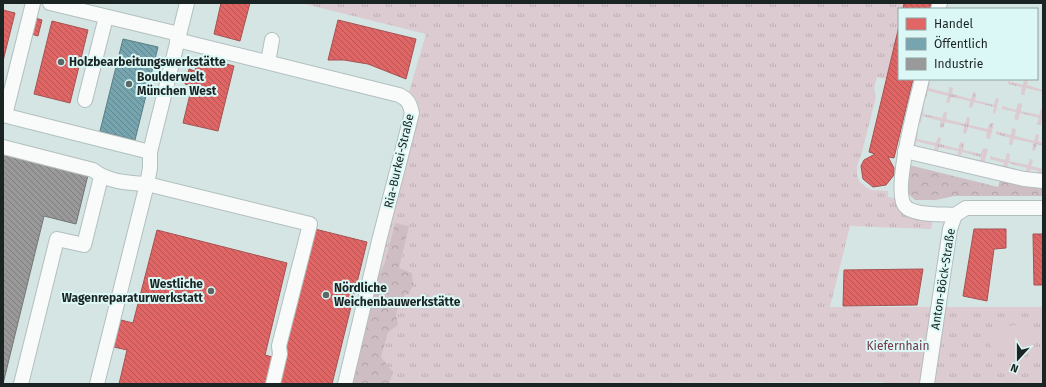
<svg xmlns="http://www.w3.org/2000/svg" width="1046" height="387" font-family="'Fira Sans',sans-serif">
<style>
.grass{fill:url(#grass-tufts)}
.forest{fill:url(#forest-crowns)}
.pitch{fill:#dccbd0}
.shops{fill:url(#shops-back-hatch);stroke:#a55252}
.public{fill:url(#public-back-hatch);stroke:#5a7e85}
.industry{fill:url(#industry-back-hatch);stroke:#737676}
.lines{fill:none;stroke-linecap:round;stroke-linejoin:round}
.minor-casing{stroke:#b3bfbe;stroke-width:16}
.minor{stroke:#f9fbfb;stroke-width:14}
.poi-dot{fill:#5b6866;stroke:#dcf8f6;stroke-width:1.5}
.labels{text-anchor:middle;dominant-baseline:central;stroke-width:4;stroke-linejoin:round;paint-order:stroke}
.poi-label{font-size:12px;font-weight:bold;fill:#1a2423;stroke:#dcf8f6;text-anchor:start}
.street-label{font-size:12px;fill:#1a2423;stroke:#dcf8f6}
.park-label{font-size:12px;fill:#723748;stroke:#dcf8f6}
</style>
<defs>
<pattern id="grass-tufts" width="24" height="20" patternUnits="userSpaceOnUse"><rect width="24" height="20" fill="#dccbd0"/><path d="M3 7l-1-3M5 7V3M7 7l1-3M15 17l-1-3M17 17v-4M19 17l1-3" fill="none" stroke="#bcaeb2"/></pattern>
<pattern id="forest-crowns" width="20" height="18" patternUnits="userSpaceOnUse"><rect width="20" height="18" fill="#cebdc2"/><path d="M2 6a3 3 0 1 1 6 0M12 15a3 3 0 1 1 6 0" fill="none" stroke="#b0a2a6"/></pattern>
<pattern id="shops-back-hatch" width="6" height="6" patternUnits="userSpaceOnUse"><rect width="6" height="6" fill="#e06666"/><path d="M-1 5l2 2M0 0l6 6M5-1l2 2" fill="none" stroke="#b55454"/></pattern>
<pattern id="public-back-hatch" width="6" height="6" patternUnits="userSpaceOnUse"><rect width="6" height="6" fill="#76a5af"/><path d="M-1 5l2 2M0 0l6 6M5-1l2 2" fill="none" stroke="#60868e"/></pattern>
<pattern id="industry-back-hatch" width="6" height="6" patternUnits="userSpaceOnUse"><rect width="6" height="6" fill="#999"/><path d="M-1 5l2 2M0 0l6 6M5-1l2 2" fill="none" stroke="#7c7d7c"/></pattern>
</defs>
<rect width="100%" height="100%" fill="#d4e5e3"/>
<!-- grass -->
<g class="grass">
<path d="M301,3H904L903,9H899V26L886,79L877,77L874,88L876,97L862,152L857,166V175L859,181L866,187L871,190L888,191V197L894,198V191L896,192L906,215L915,219H933L931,229L850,226L830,307H1043V384H883V382L371,384L395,223L385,262L377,278L419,109L416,99L409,92L426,34Z"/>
<path d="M1024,79H1028L1027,85L1043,90V92L1026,88L1024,95L1021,94L1022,87L1008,84V81L1023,85Z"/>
<path d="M928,81L930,82L929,88L948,93L950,87L953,88L952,94L971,99L973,92L976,93L975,100L994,105L996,98L999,99L995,114L993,113L994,107L974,102L972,108L969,107L970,101L951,97L949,103L946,102L948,96L928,91L926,98L924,97Z"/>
<path d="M1018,103L1022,104L1021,111L1039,115L1041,109H1043L1041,125L1037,124L1039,118L1020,113L1018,120L1014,119L1016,112L1002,109V106L1016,110Z"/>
<path d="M921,106L924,107L923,114L942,118L944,112H947L946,119L965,124L967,117L970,118L969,125L988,129L990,123H994L990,139L986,138L987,132L968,127L966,134L963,133L964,126L945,122L943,128L940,127L941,121L922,116L921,123L918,122Z"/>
<path d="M1012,128L1016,129L1015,136L1034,141L1036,134L1039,135L1038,141L1043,143V146L1037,144L1035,151L1032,150L1033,143L1014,139L1012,145L1009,144L1010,138L996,134V131L1011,135Z"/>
<path d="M915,131L918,132L917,139L936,143L938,137L941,138L940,144L958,149L960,142L964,143L963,150L981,154L983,148L988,149L984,164L980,163L981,157L962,152L960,159L957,158L958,151L939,147L937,153L934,152L935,146L916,141L915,148L911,147Z"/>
<path d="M1007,153L1010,154L1009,161L1028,165L1030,159L1033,160L1031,166L1043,169V176L1037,177L1038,171L1031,169L1029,175L1025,174L1027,168L1008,163L1007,170L1002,169L1004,163L990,159V156L1005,160Z"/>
</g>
<!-- forest -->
<g class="forest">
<path d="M909,165L998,187L1000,180L1028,187L1043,188V196H954L936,200H915L908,194Z"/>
<path d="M395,223L409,226L399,268L412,273L413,284L409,294L403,295L396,314L398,325L388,332L381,357L393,372L389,384H351L377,278L385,262Z"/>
</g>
<!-- pitch -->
<path class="pitch" d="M1014,325H1026L1036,331L1037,335L1032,345C1021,349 1010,353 998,350C995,350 992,348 990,345C984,333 1006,327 1014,325Z"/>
<!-- shops -->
<g class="shops">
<path d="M221,3H250L240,41L214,34Z"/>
<path d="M904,3H931L930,9H903Z"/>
<path d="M3,10L15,13L3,61Z"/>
<path d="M32,17L42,20L38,36L28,33Z"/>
<path d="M338,20L416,39L406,79L368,64L344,60H328Z"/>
<path d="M52,21L88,30L70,103L34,94Z"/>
<path d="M899,26V79H913L894,158L888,157L894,168V175L886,185L873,187L863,179L861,166L864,160L875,154L869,152Z"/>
<path d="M199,57L234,66L218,131L183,123L192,86L185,84L189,69L195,71Z"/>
<path d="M315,229L367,242L332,384H277Z"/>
<path d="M974,229H1006V248L994,249L987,301L963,296Z"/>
<path d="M157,230L287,263L265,355L276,358L270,384H119L127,350L114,347L121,320L133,323Z"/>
<path d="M1033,234H1043V285H1034Z"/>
<path d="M923,269L917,305L843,306L844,270Z"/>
</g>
<!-- public -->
<path class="public" d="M123,39L158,47L135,140L100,131Z"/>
<!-- industry -->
<path class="industry" d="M3,154L88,175L76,224L44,216L3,384Z"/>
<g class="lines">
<!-- minor casing -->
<g class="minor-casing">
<g id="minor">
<path d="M50,3L179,34"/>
<path d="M938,9L940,3"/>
<path d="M177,40L399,95C408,99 410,104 412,113L379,241L345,384"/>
<path d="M268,62L272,40"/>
<path d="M922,79C917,100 892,191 905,206C913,216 943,214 955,215"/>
<path d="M85,100L106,17"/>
<path d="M3,115L150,152"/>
<path d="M5,115L33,3"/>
<path d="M3,147L93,170C108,182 128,183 147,184L310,224L279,346L280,354L273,384"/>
<path d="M905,151L1024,179L1043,181"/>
<path d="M21,384L57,239L84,245L101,177"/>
<path d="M97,384L147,184L150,168V152L187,3"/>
<path d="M927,384L950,229L955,215L966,208H1043"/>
</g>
</g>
<!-- minor -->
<use href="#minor" class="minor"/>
</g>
<!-- markers -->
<g class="poi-dot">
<circle cx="61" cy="62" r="4"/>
<circle cx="129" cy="84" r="4"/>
<circle cx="211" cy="291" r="4"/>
<circle cx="326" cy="295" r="4"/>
</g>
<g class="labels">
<!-- poi labels -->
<g class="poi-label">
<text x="69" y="62">Holzbearbeitungswerkstätte</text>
<text x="137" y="77">Boulderwelt<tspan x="137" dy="14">München West</tspan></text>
<text x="203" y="284" text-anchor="end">Westliche<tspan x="203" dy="14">Wagenreparaturwerkstatt</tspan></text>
<text x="334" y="288">Nördliche<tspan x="334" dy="14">Weichenbauwerkstätte</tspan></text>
</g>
<!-- street labels -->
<g class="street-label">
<text transform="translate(399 161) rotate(-77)">Ria-Burkei-Straße</text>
<text transform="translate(943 279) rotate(-81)">Anton-Böck-Straße</text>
</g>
<!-- park labels -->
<g class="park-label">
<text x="898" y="346">Kiefernhain</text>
</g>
</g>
<!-- border -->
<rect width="1046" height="387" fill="none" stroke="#1a2423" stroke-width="8"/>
<!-- legend -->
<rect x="898" y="8" width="140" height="72" fill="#dcf8f6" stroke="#8ea3a2"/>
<rect x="906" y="18" width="20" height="12" fill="#e06666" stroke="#8ea3a2"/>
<text x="934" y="28" font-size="12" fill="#1a2423">Handel</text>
<rect x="906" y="38" width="20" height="12" fill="#76a5af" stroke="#8ea3a2"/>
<text x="934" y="48" font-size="12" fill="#1a2423">Öffentlich</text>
<rect x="906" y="58" width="20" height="12" fill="#999999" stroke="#8ea3a2"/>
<text x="934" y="68" font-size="12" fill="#1a2423">Industrie</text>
<!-- north arrow -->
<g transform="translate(1018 359) rotate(201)" stroke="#dcf8f6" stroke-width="3" paint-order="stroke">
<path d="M0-3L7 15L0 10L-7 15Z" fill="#1a2423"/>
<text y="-6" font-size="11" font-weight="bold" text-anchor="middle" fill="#1a2423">N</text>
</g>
</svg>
